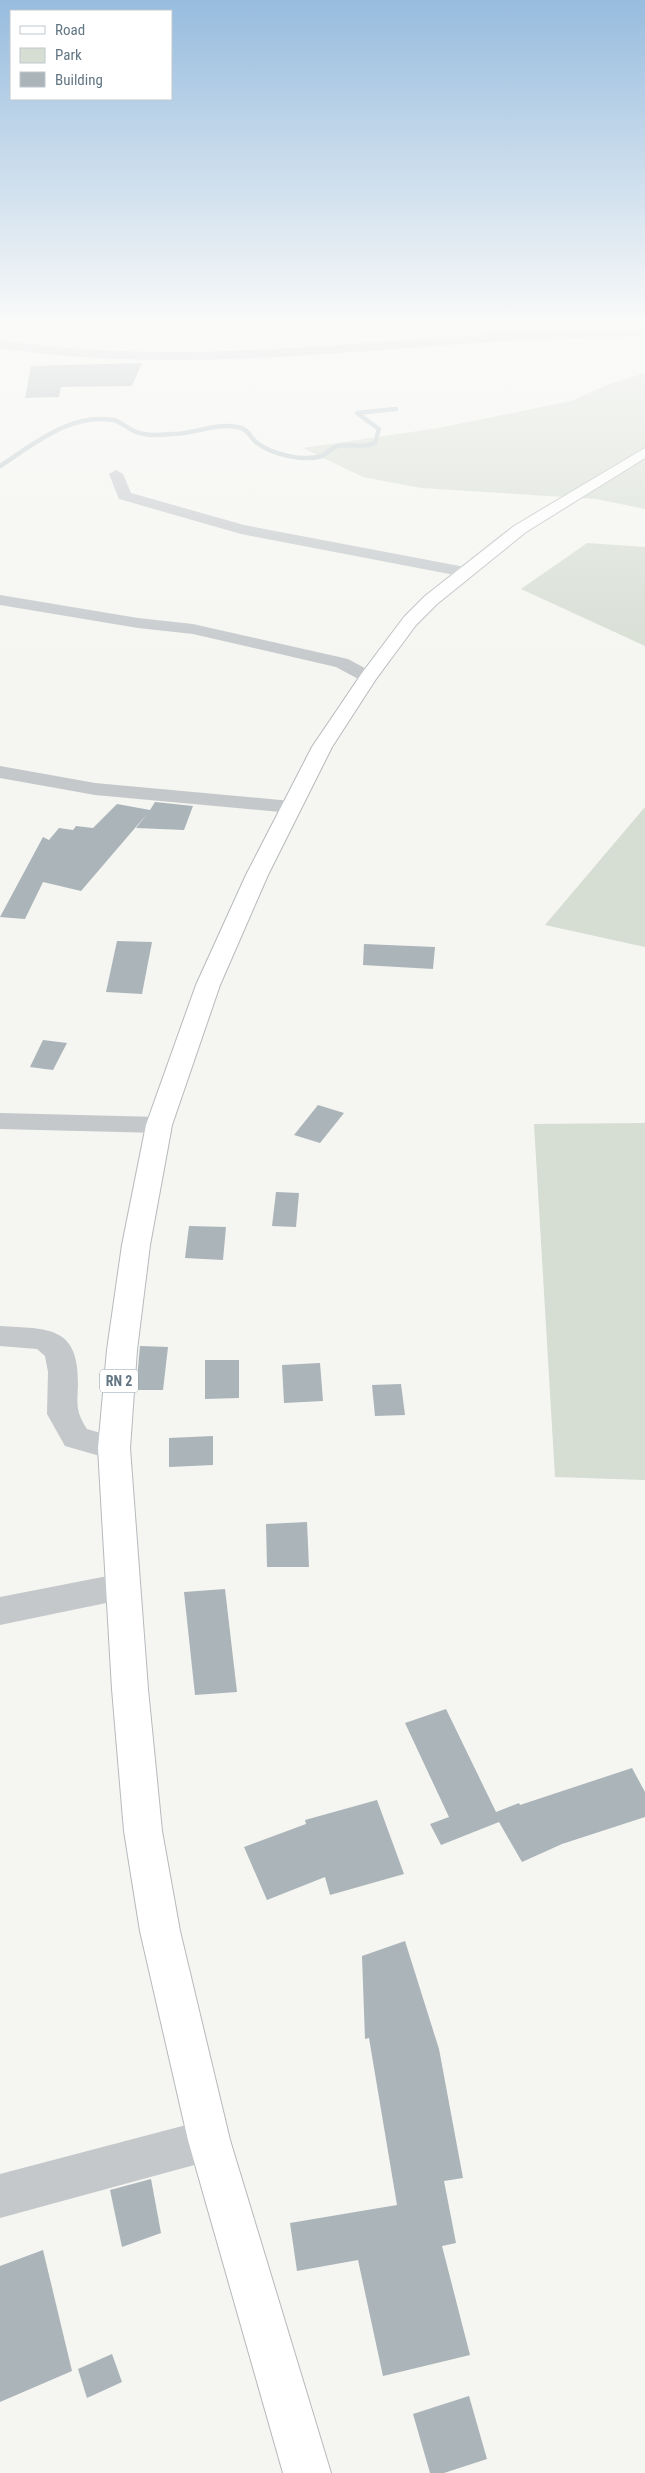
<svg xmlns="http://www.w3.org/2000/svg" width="645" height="2473" font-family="'Roboto Condensed',sans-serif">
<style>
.green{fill:#d6ddd2}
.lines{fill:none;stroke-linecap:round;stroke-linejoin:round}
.stream{stroke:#bdc9ce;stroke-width:4.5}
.building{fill:#abb4b9}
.major-casing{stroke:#b5babd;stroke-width:2}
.minor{fill:#c4c8cb;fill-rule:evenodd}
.major{fill:#fff;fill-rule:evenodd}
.labels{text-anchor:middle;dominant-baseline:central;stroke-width:5;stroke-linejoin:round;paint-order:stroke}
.shield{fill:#fff;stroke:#919fa9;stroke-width:1}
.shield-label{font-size:14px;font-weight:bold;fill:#627684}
</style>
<rect width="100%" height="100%" fill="#f5f5f1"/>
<!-- green -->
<g class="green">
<path d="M475,326H645V334L487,338Z"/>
<path d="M645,373V509L596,499L421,488L363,477L303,448L439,428L571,401L612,383Z"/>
<path d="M587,543L645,547V646L521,589Z"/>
<path d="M645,807V947L545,925Z"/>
<path d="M645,1123V1480L555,1477L534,1124Z"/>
</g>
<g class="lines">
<!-- stream -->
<path class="stream" d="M0,466C34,444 70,413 113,420C122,422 125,427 132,430C145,437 160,435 173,434C194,434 220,421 241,428C250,431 250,438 257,443C272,454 302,462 322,456C327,454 332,447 338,446C350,443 363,449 375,443L379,429L357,413L396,409"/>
</g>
<!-- building -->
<g class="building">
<path d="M142,363L132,386L61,387L59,397L25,398L31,366Z"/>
<path d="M155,802L193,806L184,830L136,828L147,814L81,891L43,882L25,919L0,917L43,837L49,840L59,828L73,830L76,826L93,828L117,804L150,810Z"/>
<path d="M117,941L152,942L142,994L106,992Z"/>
<path d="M364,944L435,947L433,969L363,965Z"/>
<path d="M43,1040L67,1043L53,1070L30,1067Z"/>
<path d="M318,1105L344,1113L320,1143L294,1135Z"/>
<path d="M276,1192L299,1193L296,1227L272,1226Z"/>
<path d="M189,1226L226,1227L223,1260L185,1258Z"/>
<path d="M140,1346L168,1347L163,1390H136Z"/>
<path d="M205,1360H239V1398L205,1399Z"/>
<path d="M320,1363L323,1401L284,1403L282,1365Z"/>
<path d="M401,1384L405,1415L375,1416L372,1385Z"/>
<path d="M213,1436V1465L169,1467V1438Z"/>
<path d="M307,1522L309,1567H267L266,1524Z"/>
<path d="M225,1589L237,1692L195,1695L184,1592Z"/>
<path d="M446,1709L496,1812L519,1803L520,1805L632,1768L645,1792V1817L562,1844L522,1862L499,1822L441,1845L430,1824L449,1817L405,1723Z"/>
<path d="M377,1800L404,1874L330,1895L325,1877L267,1900L244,1847L306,1824L305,1820Z"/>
<path d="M405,1941L439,2049L463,2178L444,2181L456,2243L442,2246L470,2355L383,2376L358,2260L297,2271L290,2223L397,2205L369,2038L365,2039L362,1956Z"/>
<path d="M151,2179L161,2233L122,2247L110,2190Z"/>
<path d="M43,2250L72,2371L0,2402V2266Z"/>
<path d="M112,2354L122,2382L87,2398L78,2369Z"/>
<path d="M469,2396L487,2459L444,2473H430L413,2414Z"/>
</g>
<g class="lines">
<!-- major casing -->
<g class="major-casing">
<path id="major" d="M645,448V458L526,532L437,604L416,625L376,679L332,747L268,875L220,985L172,1125L150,1245L137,1350L130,1448L148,1689L162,1831L180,1931L230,2140L331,2473H283L188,2140L140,1931L124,1831L112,1689L98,1448L107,1350L122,1245L146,1125L196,985L246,875L312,747L362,673L404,617L425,596L514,526Z"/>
</g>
<!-- minor -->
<g class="minor">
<path d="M645,329V337C430,335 214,381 0,348V340C214,373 430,327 645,329Z"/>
<path d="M116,470L123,474L131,493L244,525L465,567L471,569L473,572L471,575L465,577L241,534L119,499L109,474Z"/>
<path d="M0,595L138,618L193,624L348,659L374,673L377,677L374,681H362L336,667L193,634L138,628L0,605Z"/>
<path d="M0,766L95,783L291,801L298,803L301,807L298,811L291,813L95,795L0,778Z"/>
<path d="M0,1113L159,1117L168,1119L172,1125L168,1131L159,1133L0,1129Z"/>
<path d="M0,1326C48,1329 79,1325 78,1385C77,1405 76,1412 87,1429L125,1440L130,1448L125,1456L114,1460L65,1446L47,1414L48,1372L45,1356L37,1349L0,1346Z"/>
<path d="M123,1573L135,1577L140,1587L135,1597L0,1625V1597Z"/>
<path d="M209,2119L224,2125L230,2140L224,2155L209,2161L0,2218V2174Z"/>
</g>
<!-- major -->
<use href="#major" class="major"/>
</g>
<!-- sky -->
<linearGradient id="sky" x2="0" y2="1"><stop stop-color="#97bcde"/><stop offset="0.48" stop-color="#fafaf9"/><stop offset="1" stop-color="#fafaf9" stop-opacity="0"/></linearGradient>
<rect width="645" height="673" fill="url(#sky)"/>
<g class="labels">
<!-- shield labels -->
<rect class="shield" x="100" y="1369.5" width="38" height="23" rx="4"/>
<g class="shield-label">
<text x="119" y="1381">RN 2</text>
</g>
</g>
<!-- legend -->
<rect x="10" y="10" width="162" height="90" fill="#ffffff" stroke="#c0c8ce"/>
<rect x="20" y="26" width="25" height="8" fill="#ffffff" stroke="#c0c8ce"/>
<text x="55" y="35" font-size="15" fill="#627684">Road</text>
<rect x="20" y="48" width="25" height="15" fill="#d6ddd2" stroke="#c0c8ce"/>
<text x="55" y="60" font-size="15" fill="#627684">Park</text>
<rect x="20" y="72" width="25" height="15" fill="#abb4b9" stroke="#c0c8ce"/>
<text x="55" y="85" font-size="15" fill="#627684">Building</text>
</svg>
